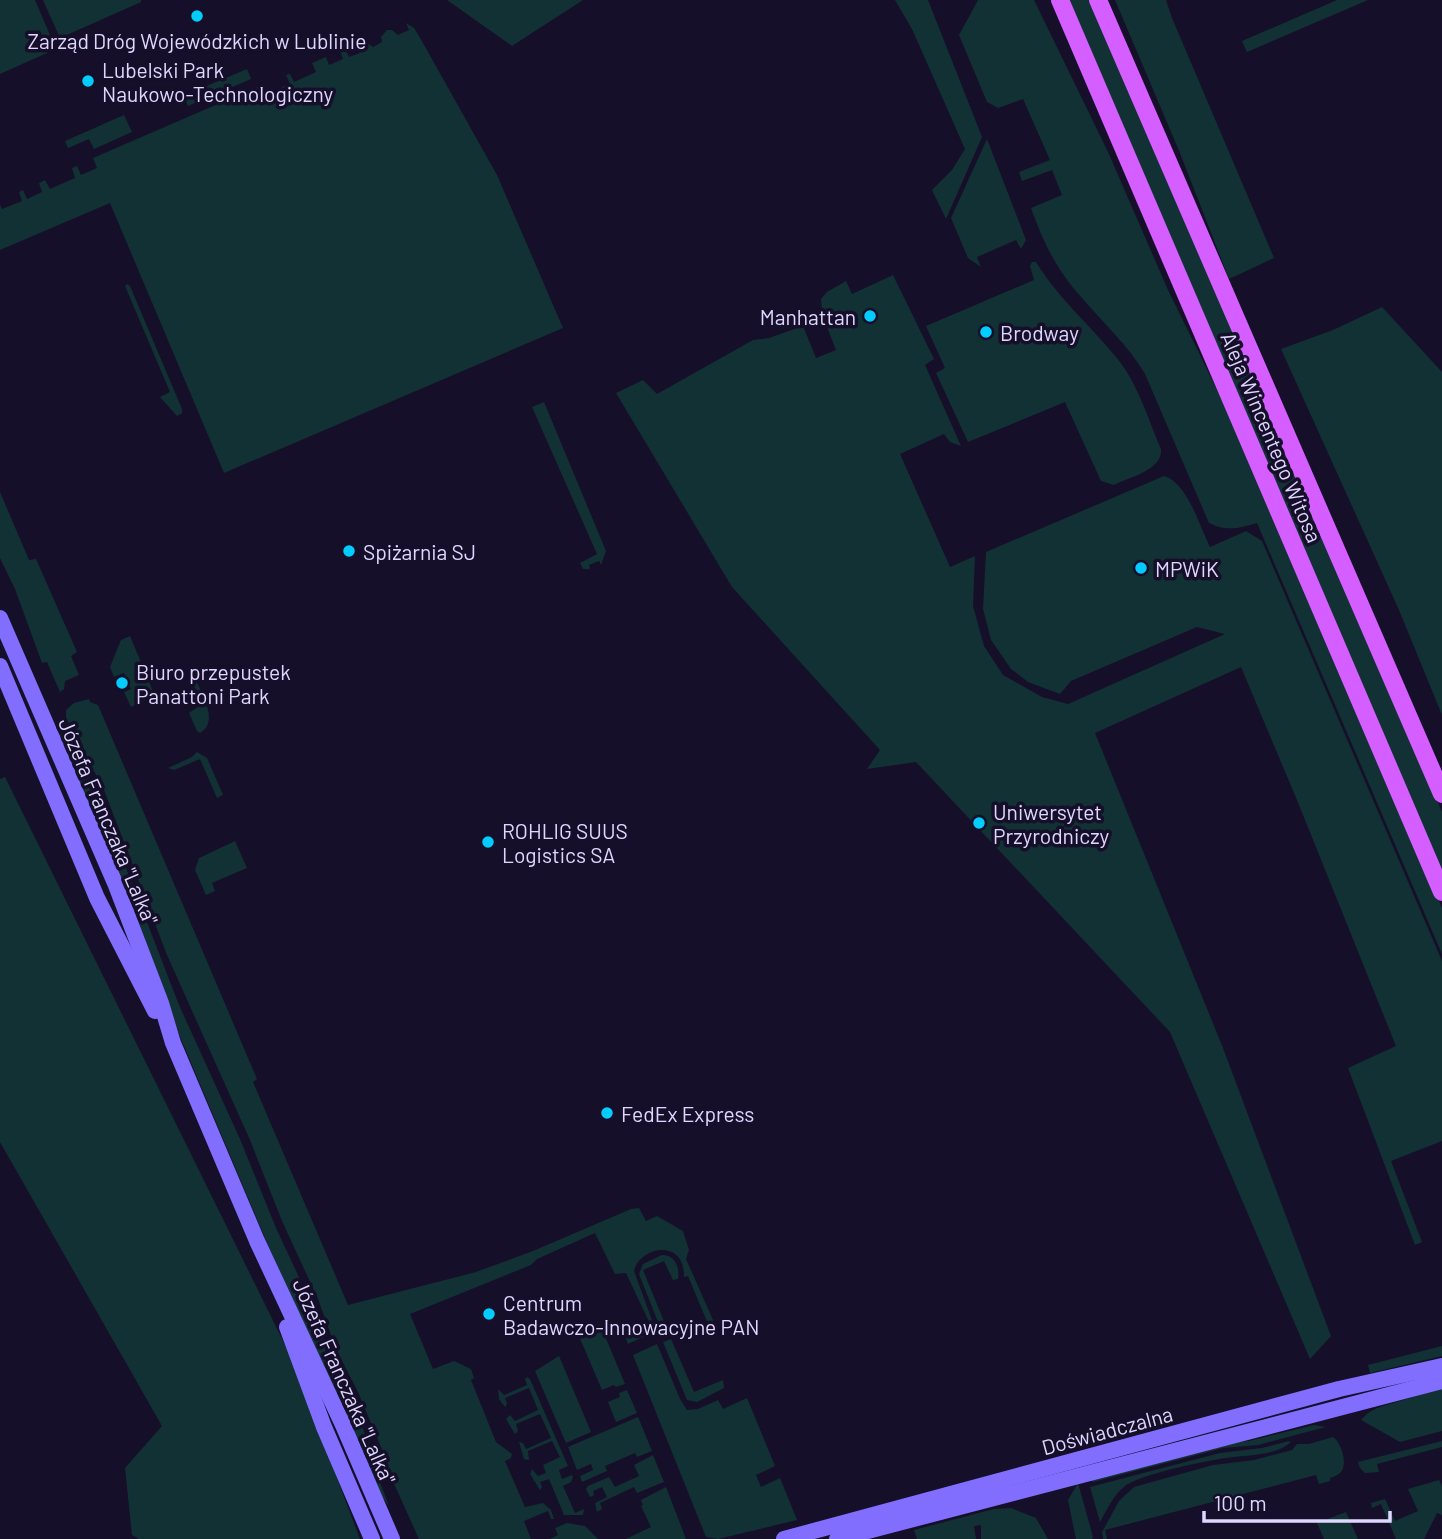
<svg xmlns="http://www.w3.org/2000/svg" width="1442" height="1539" font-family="Barlow,sans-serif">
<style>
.green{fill:#123134}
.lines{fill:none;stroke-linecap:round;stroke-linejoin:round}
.secondary{stroke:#816eff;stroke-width:16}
.primary{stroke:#d45eff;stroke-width:18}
.poi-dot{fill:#03ccff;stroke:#160f29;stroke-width:2.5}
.labels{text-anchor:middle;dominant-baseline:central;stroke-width:7;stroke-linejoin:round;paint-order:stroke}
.poi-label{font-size:21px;fill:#e0d7ff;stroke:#160f29;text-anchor:start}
.street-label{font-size:21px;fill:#e0d7ff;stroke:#160f29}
</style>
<rect width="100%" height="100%" fill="#160f29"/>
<!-- green -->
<g class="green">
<path d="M0,0H35L56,49L0,74Z"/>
<path d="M43,0H141V2L60,38Z"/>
<path d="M447,0H583L512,46Z"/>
<path d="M895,0H928L982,137L946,219L932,190L952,170L965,149L912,29Z"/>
<path d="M978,0H1034L1108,152L1168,290L1228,412L1442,908V954L1257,523C1239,528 1228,532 1209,523L1145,374C1128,345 1104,324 1082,298C1056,269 1044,244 1031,208L1062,195L1052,170L1022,181L1019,172L1050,160L1023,99L998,108L987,102L959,35Z"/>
<path d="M1067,0H1090L1410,738L1442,812V876Z"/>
<path d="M1115,0H1166L1172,18L1274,258L1229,279L1180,153Z"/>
<path d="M1337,0H1368L1247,52L1242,41Z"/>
<path d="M406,23L414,28L419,36L497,175L563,328L224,473L110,203L0,250V205L2,209L22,201L19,192L23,190L27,199L42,192L39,183L45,180L50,189L75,178L72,168L77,166L81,175L97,168L93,158L262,85L266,94L290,84L286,75L290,74L294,82L316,72L312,63L326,57L329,65L343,59L340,51L345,49L349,57L360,53L356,45L366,42L373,47L382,42L381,37L387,30H392L398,35L409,30Z"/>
<path d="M247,69L251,79L188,106L183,96Z"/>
<path d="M124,115L132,132L94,149L89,139L68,148L65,141Z"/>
<path d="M987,139L1026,240L1021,249L1016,240L977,257L981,267L968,258L951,218Z"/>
<path d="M1032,262H1036C1058,298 1090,325 1116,357C1138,383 1148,419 1161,449C1163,470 1130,477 1114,485L1101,481L1065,402L968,442L936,373L945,368L926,326L1034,280L1030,266Z"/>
<path d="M893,275L934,359L925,365L961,446L950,442L944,434L900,454L950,567L975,556L973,606L984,646L1003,675L1042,697L1068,704L1225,634L1197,627L1071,681L1060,694L1028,682L1011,669L991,640L983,609L986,552L1164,476C1187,482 1200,527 1210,547L1246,531L1262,541L1442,961V1141L1391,1161L1422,1242L1415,1245L1348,1068L1396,1046L1297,800L1241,667L1095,733L1223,1048L1331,1336L1310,1359L1170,1032L916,762L867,769L880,750L732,587L616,393L643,380L657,394L753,340L769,338L803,326L816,358L836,350L822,314L821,299L827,292L846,281L852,294Z"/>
<path d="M127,284L130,286L182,409V413L177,416L160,397L170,392L125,286Z"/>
<path d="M1382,307L1442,372V715L1399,610L1281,349L1333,330Z"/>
<path d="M544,402L606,551L601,565L599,561L589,565L590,569H583L580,563L597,554L532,407Z"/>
<path d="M0,492L29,560L36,559L77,652L71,656L79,675L65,681L64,689L60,692L47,662L42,663L15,589L0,558Z"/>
<path d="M130,636L155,696L131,707L124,692L131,689L124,673L114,677L110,667L121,640Z"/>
<path d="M197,682C203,697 219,722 200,733L197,731L189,713L199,706L190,685Z"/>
<path d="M89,699L90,702L98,705L257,1079L253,1082L348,1305L476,1272L533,1251L631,1209L639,1208L646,1221L657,1216L683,1231L689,1250L686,1259L717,1329L711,1331L688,1276L684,1277C685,1238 640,1246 634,1271L656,1331L628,1344L624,1333L632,1330L638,1333L651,1326L626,1273L615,1274L595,1233L537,1259L531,1265L410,1314L433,1369L454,1361L471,1369L474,1378L471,1380L496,1442L512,1454L511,1458L505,1461L525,1507L543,1503L551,1510L554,1519H551L548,1511L524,1521L531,1539H419L386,1466L388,1464L358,1392L336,1349L318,1299L282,1221L250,1140L167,955L104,790L66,718V710L74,703Z"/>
<path d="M65,732L99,798L179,1005L240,1139L276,1228L311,1303L326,1344L377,1461L373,1464L389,1506L375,1487L265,1238L181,1039L128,892L59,735Z"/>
<path d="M197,752L207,758L223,795L217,798L200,759L174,770L168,768L192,757Z"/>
<path d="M5,777L292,1359L360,1539H139L132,1535L125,1468L162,1426L0,1142V779Z"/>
<path d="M235,841L247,868L212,883L215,891L206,895L195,870L199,858Z"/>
<path d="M662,1255C675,1255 680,1267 678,1279L673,1280L664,1261L643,1270L665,1324L660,1327L639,1274L643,1264Z"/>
<path d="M600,1324L625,1384L616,1387L614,1385L602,1390L579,1336Z"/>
<path d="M671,1339L694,1392L723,1380L724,1388L697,1402L687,1400L663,1342Z"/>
<path d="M657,1344L680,1399L687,1410L698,1409L718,1400L723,1409L747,1398L775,1466L756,1475L761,1487L780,1478L797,1520L718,1539L706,1537L633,1355Z"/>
<path d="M1442,1346V1356L1370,1373L1368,1365Z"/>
<path d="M559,1356L591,1432L566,1443L535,1371Z"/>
<path d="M527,1377L530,1379L568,1466L559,1470L562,1479L572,1475L573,1477L571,1482L563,1486L575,1513L584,1509L583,1515H564L549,1479L540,1482L542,1487L540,1490L530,1474L532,1469L538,1476L546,1473L543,1465L560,1457L552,1441L528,1451L529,1460L524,1459L519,1442L523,1443L526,1449L551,1438L540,1414L516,1424L518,1431L515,1434L506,1419L510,1415L515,1421L538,1410L529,1388L505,1398L507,1404L505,1407L499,1399L498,1389L504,1395L527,1385L525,1379Z"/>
<path d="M1442,1388V1431L1400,1442L1361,1420L1368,1413L1377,1408Z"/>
<path d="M627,1390L637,1413L616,1422L608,1402L620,1397L619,1393Z"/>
<path d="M638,1417L652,1451L637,1457L635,1453L605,1466L607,1471L582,1482L580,1476L593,1470L591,1464L577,1470L568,1447Z"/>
<path d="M1314,1425L1326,1427L1258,1445L1223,1448L1093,1482L1088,1478L1217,1444L1249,1441Z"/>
<path d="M1333,1437C1341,1442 1348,1463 1341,1472C1339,1475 1333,1477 1330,1478V1481L1319,1484L1316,1475L1105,1530L1107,1539H1103L1102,1532L1119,1501L1134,1487L1213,1465L1254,1460L1292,1450L1297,1444H1309Z"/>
<path d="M1289,1441L1291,1442C1277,1455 1252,1455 1234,1457C1212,1459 1141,1474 1125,1486C1113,1495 1107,1510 1100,1522L1090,1487L1220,1453L1262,1448Z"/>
<path d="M1442,1441V1447L1377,1464L1379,1472L1365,1473L1360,1468L1358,1462Z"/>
<path d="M653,1455L664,1482L637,1493L634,1487L600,1503L602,1509L597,1512L595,1503L607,1497L602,1487L593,1491L594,1495L590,1497L586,1489L588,1486L609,1477L615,1487L639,1476L634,1465Z"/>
<path d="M1439,1480L1442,1486V1515L1437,1513L1424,1539H1396L1381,1504L1372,1508L1371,1503L1385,1499L1395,1521L1418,1511L1408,1489Z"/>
<path d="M1078,1483L1093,1537L1092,1539H1076L1068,1500Z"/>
<path d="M666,1487L686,1539H626L651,1527L641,1506L643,1505L641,1500Z"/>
<path d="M1011,1508L1036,1518L1048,1539H981V1525L974,1526L976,1539H917L914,1530L994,1509Z"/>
<path d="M1346,1512L1358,1539H1324L1317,1523Z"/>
<path d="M567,1523L585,1526L598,1539H550L558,1535L555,1528Z"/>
</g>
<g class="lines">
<!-- secondary -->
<g class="secondary">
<path d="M0,618L115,883L161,1003L173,1043L257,1241L343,1425L392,1539"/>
<path d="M0,666L97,898L155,1011"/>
<path d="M287,1327L324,1427L372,1539"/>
<path d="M784,1539L1339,1389L1442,1366"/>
<path d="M837,1539L1442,1381"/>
</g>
<!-- primary -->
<g class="primary">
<path d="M1060,0L1442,892"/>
<path d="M1098,0L1442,794"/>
</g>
</g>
<!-- markers -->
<g class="poi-dot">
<circle cx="197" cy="16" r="7"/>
<circle cx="88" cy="81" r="7"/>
<circle cx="870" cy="316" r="7"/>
<circle cx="986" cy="332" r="7"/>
<circle cx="349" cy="551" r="7"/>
<circle cx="1141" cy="568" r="7"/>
<circle cx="122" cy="683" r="7"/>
<circle cx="979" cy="823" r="7"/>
<circle cx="488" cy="842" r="7"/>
<circle cx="607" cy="1113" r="7"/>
<circle cx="489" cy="1314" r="7"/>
</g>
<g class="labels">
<!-- poi labels -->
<g class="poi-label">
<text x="197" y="40" text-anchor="middle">Zarząd Dróg Wojewódzkich w Lublinie</text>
<text x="102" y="69">Lubelski Park<tspan x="102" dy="24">Naukowo-Technologiczny</tspan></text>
<text x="856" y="316" text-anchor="end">Manhattan</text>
<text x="1000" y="332">Brodway</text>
<text x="363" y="551">Spiżarnia SJ</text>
<text x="1155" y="568">MPWiK</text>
<text x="136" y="671">Biuro przepustek<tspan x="136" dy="24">Panattoni Park</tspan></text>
<text x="993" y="811">Uniwersytet<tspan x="993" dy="24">Przyrodniczy</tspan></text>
<text x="502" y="830">ROHLIG SUUS<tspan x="502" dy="24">Logistics SA</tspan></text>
<text x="621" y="1113">FedEx Express</text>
<text x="503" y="1302">Centrum<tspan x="503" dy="24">Badawczo-Innowacyjne PAN</tspan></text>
</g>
<!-- street labels -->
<g class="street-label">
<text transform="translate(1272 437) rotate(67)">Aleja Wincentego Witosa</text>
<text transform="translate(109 821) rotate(67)">Józefa Franczaka "Lalka"</text>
<text transform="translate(345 1381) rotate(66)">Józefa Franczaka "Lalka"</text>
<text transform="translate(1107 1430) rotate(-15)">Doświadczalna</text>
</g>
</g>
<!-- scale -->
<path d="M1204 1511v10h186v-10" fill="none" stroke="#e0d7ff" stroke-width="3.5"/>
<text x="1214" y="1511" font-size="21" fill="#e0d7ff" stroke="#160f29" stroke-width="5" paint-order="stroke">100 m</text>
</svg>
